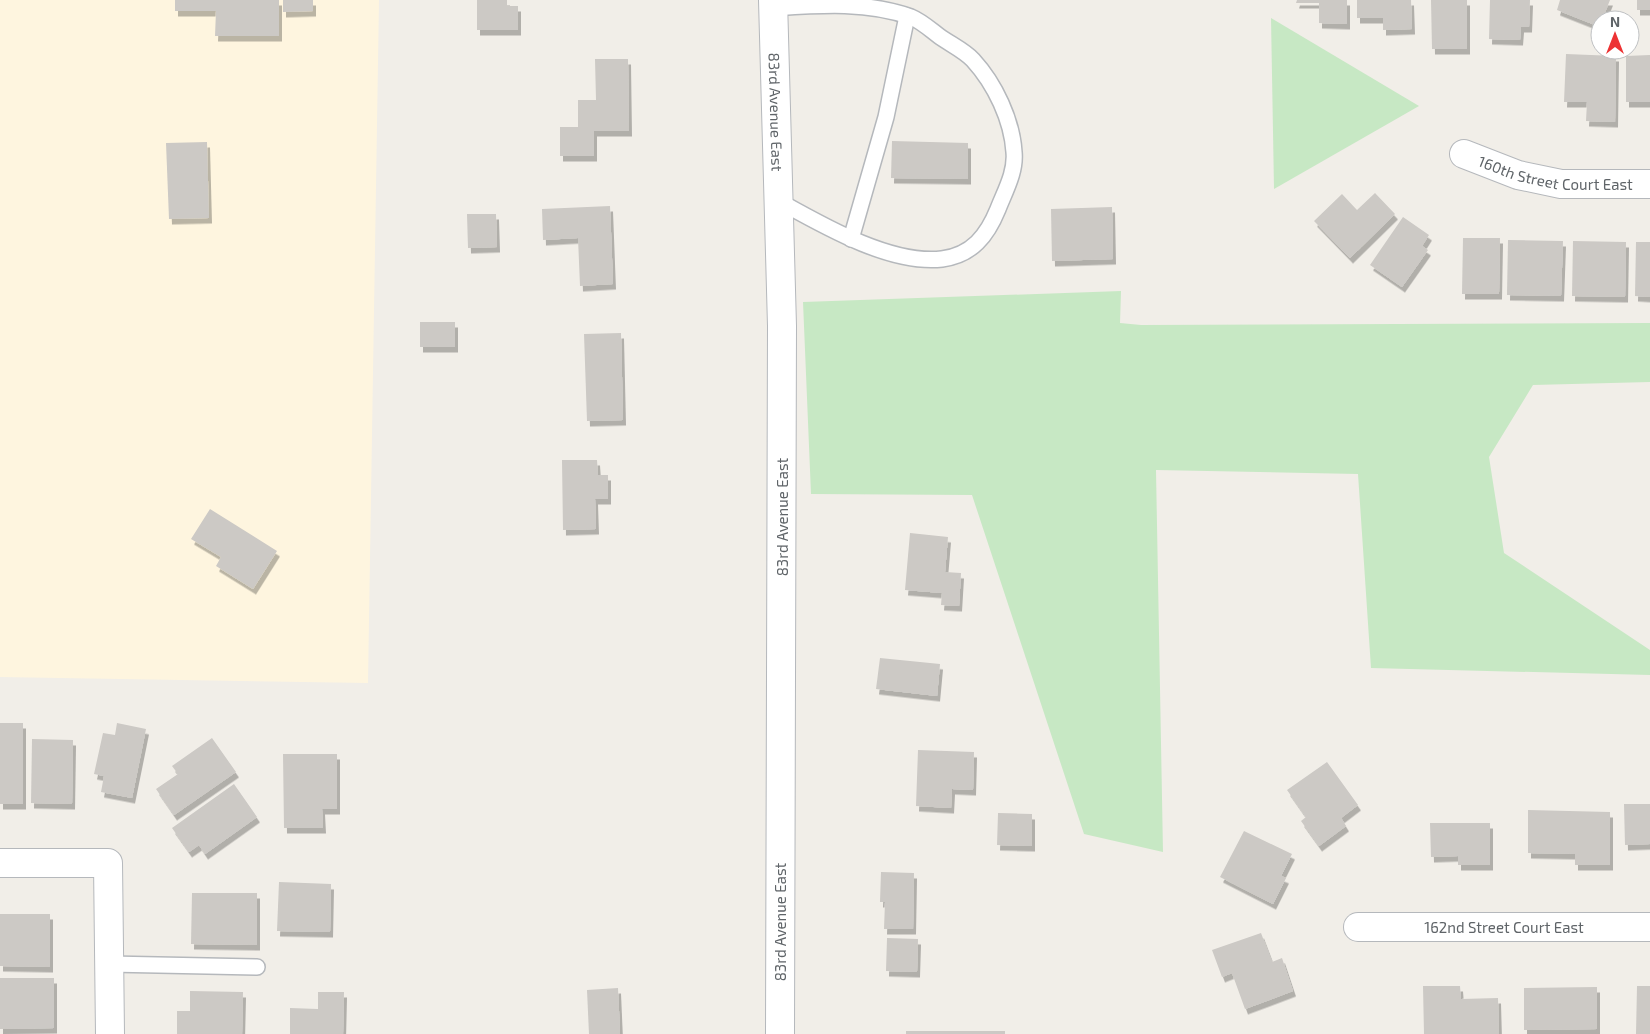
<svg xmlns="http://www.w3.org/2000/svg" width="1650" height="1034" font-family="'Exo 2',sans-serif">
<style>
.commercial{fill:#fef5df}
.green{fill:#c7e8c4}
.building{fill:#ccc9c5;filter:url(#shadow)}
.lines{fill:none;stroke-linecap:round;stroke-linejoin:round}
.service-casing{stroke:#b5b8bc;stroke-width:18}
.minor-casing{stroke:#b5b8bc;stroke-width:30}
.service{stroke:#fff;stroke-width:15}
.minor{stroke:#fff;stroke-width:28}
.labels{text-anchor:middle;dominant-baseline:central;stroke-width:5;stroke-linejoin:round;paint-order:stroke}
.street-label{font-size:15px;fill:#5f6468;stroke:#fff}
</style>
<defs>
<filter id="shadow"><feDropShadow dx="3" dy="5.5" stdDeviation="0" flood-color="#0004"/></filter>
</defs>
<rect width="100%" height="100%" fill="#f1eee8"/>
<!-- commercial -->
<path class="commercial" d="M0,0H379L368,683L0,677Z"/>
<!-- green -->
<g class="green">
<path d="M1271,18L1419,106L1274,189Z"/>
<path d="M1121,291L1120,323L1141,325L1650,323V382L1533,385L1489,457L1504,553L1650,650V675L1371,668L1358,474L1156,470L1163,852L1084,834L972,495L811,494L803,302Z"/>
</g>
<!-- building -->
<g class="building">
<path d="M175,0H279V36H215L216,11H175Z"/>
<path d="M283,0H313V11L283,12Z"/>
<path d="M477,0H507V6H518V30H477Z"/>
<path d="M1297,0H1347V24L1319,23V3H1296Z"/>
<path d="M1357,0H1411L1412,29L1383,30V18H1357Z"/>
<path d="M1431,0H1467V49H1432Z"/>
<path d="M1490,0H1530L1529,27H1521L1520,40L1489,39Z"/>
<path d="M1560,0H1610L1602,20H1600V27L1557,10Z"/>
<rect x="1637" y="0" width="13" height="10"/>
<path d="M1566,54L1616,56L1615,122L1586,121L1587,102H1564Z"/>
<path d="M1650,55V102H1626V56Z"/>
<path d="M595,59H628L629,131H594V156H560V127H578V100H596Z"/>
<path d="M892,141L968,143V179L891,178Z"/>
<path d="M207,142L209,218L169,219L166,143Z"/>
<path d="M1375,193L1395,214L1350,258L1314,221L1342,194L1357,210Z"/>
<path d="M610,206L613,284L580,286L578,238L543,240L542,209Z"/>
<path d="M1112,207L1113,259L1052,261L1051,209Z"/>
<path d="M467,214H496L497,247L468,248Z"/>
<path d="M1403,217L1429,235L1422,246L1428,250L1402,287L1370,265Z"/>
<path d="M1463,238H1500L1499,294H1462Z"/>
<path d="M1508,240L1563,241L1561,296L1507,295Z"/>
<path d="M1573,241L1626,242L1625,297L1572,296Z"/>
<path d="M1636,242H1650V297L1635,296Z"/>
<rect x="420" y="322" width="35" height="25"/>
<path d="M621,333L623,420L587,421L584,334Z"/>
<path d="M562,460H597L598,475H608V499H595L596,529L563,530Z"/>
<path d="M210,509L277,551L253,589L216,566L221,557L191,539Z"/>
<path d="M910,533L948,537L945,572L961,573L959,606L941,605L942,593L905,590Z"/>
<path d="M880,658L940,664L937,696L876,689Z"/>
<rect x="0" y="723" width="23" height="81"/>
<path d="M117,723L146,729L132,798L101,792L104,776L94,774L103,733L115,735Z"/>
<path d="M212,738L236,772L174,815L156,789L178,774L172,766Z"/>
<path d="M32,739L73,740L72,804L31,803Z"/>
<path d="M918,750L974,752L973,790L952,789L951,808L916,806Z"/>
<path d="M283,754H337V809H322L323,828H284Z"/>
<path d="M1327,762L1358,805L1341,818L1346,826L1319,846L1301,821L1306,817L1287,790Z"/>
<path d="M234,784L257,817L205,854L199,845L189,852L172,828Z"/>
<path d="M1624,804H1650V844L1625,845Z"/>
<path d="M1528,810L1610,812V865H1575V854L1528,853Z"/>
<path d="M998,813L1032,814V846L997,845Z"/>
<path d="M1430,823H1490V865H1458V856L1431,857Z"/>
<path d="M1244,831L1292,854L1281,876L1286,878L1273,904L1220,877Z"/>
<path d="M881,872L914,873L913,929H884L885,902H880Z"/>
<path d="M279,882L331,884L330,932L277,931Z"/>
<path d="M192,893H257V945L191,944Z"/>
<path d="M0,914H50V967L0,966Z"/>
<path d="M1261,933L1272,962L1282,958L1293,991L1245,1009L1232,973L1222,977L1212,950Z"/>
<path d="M887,938L918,939L917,972L886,971Z"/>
<path d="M0,978H54V1028L0,1029Z"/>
<path d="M1423,986H1460L1461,999L1498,998L1499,1034H1424Z"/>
<path d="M1637,986H1650V1034H1636Z"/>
<path d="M1597,987V1029L1524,1030V988Z"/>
<path d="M618,988L620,1034H589L587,990Z"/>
<path d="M190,991L243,992L242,1034H177V1011H190Z"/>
<path d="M318,992H344L343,1034H290V1008L318,1009Z"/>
<rect x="906" y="1031" width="99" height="3"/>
</g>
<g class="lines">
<!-- service casing -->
<g class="service-casing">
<g id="service">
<path d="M773,8C818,5 867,1 911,17C921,21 931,30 939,36C950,44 965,51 973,60C995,84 1012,120 1014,152C1016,172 1005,191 998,209C987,236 972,255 942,259C890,265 822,225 777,200"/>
<path d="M851,239L886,117L907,16"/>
<path d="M109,964L257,967"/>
</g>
</g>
<!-- minor casing -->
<g class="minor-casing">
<g id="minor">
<path id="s1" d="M773,0L782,326L780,1034"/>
<path id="s2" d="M1464,154L1518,175L1561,184H1650"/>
<path d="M0,863H108L110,1034"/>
<path id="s3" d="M1358,927H1650"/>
</g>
</g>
<!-- service -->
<use href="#service" class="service"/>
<!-- minor -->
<use href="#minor" class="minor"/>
</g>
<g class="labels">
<!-- street labels -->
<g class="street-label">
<text stroke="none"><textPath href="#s1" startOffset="112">83rd Avenue East</textPath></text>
<text stroke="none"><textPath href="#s2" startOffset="95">160th Street Court East</textPath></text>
<text transform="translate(782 517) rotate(-90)">83rd Avenue East</text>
<text transform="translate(780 922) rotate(-90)">83rd Avenue East</text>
<text stroke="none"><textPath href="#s3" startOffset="146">162nd Street Court East</textPath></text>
</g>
</g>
<!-- north arrow -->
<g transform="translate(1615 35)"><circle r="24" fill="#ffffff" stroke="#bfc1c3"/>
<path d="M0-4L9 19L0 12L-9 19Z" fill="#ed3233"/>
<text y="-8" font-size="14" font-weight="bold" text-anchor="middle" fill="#5f6468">N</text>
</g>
</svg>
